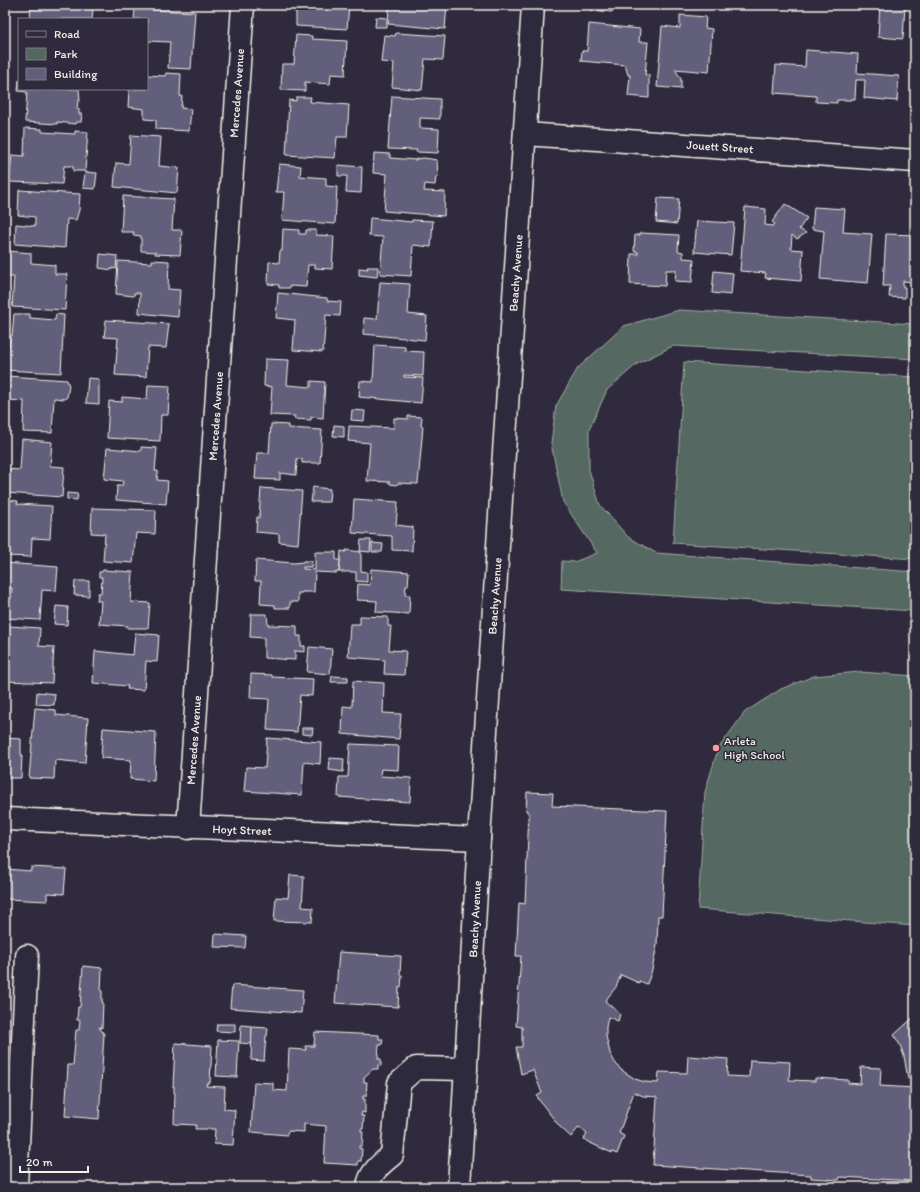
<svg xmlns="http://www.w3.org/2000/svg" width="920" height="1192" font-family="Itim,sans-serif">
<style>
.green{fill:#546862;stroke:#a4aca5}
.building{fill:#625e7c;stroke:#f4f1e8}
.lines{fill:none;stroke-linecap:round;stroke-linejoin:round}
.minor-casing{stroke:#f4f1e8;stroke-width:25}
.minor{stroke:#2f2a3d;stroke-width:22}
.poi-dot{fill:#ff9aa2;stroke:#2f2a3d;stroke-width:1.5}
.labels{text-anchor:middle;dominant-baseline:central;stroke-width:3;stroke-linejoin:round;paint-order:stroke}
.street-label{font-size:12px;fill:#f4f1e8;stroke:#2f2a3d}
.poi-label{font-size:12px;fill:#f4f1e8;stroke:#2f2a3d;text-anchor:start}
</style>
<rect width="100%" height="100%" fill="#2f2a3d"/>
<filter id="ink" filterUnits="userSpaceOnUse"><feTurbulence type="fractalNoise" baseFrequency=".025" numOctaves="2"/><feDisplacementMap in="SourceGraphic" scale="8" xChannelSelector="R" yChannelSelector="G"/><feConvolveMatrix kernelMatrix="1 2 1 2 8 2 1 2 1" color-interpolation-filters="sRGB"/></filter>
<g filter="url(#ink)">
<!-- green -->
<g class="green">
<path d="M679,310L915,324V359L673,346L637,364L607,390L589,430V470L600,505L628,537L656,553L915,572V611L561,589L562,561L574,562L597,553L563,502L551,443L556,406L578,368L624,326Z"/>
<path d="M684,362L915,377V559L673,543Z"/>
<path d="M860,672L915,676V926L698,909L705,792L718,749L745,712L781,689L814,676Z"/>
</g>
<!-- building -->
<g class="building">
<path d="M31,5L93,9L92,19H30Z"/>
<path d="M295,5H349L347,29L296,26V12L293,11V9H295Z"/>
<path d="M397,5H447L445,29L388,24L389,7L397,8Z"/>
<path d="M591,5H612V12L591,10Z"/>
<path d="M763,5H773L772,8L763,6Z"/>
<path d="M880,5H905L903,39L878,37Z"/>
<path d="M135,9L195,12L191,69L168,68L170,42L147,41V19H134Z"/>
<path d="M680,15L706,17L705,28L712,29L709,72L675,69L681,79V89L657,87L662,26L680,28Z"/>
<path d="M376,17L387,18V27H375Z"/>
<path d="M589,24L640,29L639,42H648L645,75H649V98L628,96L630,75H628L625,65L581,61L582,51H587Z"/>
<path d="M396,33L445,36L443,60L425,59L422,90L392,87L394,63L381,62L384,35L395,36Z"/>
<path d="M296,35L312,36V39L347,41L345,75L331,74L330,84L305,82V91L281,90L282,64H294Z"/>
<path d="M915,41V98H913L914,80H912Z"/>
<path d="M806,50L858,54L857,73L899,76L897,101L864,98L865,80H856L855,99H851V100H837V103L816,102V96L774,93L776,65L805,67Z"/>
<path d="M166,73L181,74L180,96H182L181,108L191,109L189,131L156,129V120L144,119V109L128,107L129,89H147V75L165,76Z"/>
<path d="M19,80V89H79L80,101H78L77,109H79V114H82L81,122H77L76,124L57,122V124L25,122L27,92L18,91Z"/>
<path d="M392,96L440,99V119L420,118V128L439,129L438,153L416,152L417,150L388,149Z"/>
<path d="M296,97H311L310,102L349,105L347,137H337L335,158L286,155L289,100L296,101Z"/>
<path d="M25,128L42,129V132L75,134V131L88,132L85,171H73V166H64L62,184L9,182L12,155L24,156Z"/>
<path d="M131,135L161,137L159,166L179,168L177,193L114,187L116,163L129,164Z"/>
<path d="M374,153L390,154V158L416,160V159L424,158L437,160L438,177H436L435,185L425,184L424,191L445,192L444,216L384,211L387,174L373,173Z"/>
<path d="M279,164L301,166L300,176L326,178V186L337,187L335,224L282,220L284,192H276Z"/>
<path d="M338,165L362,167L361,193L346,192L347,176H338Z"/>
<path d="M85,172L97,173L95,189L83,188Z"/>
<path d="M19,190L80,194L79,210L76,220L67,219L65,248L15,244L16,224L35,226V217L18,215Z"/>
<path d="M123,196L174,199L172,230H182L180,255L155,254L156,252L141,251V236L133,235L134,232H121Z"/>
<path d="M658,198L679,199L677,224L656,222Z"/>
<path d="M785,204L807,218L799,229L806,233L797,239L792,235L791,249L803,250L801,281L765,278L766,273L740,271L745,207L766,209L765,225L773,226L775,224L772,222Z"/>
<path d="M814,207L845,209L843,232L872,234L868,283L820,279L824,231L812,229Z"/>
<path d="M370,218L412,222V220L433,221L431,247L413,245L411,276L380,274L383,237L369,236Z"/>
<path d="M697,221L734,223L731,255L694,252Z"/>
<path d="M283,229L299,230V234H306V230H316V235L334,236L332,269L315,268V265H308L306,287L290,286V288H279V285L268,284L269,262L279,263L280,251H282Z"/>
<path d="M640,233L679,235L678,251L683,252V258L694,259L692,282L675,281L676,270H666L665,286L630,284L631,254H638V252L634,251L635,235H640Z"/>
<path d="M886,234L915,235V280H912V282L903,281V287H905V298L889,297L890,286H883Z"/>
<path d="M8,251L31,253V263L55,265V274H67L65,310L12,307L14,277H7Z"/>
<path d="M100,254L117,256L116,269L112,268V270L99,268Z"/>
<path d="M152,260L169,261L168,289L180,290L178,317L139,313L140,293H134V296L116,294L118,261L152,263Z"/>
<path d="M367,267H378L377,277L359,275V268L368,269Z"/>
<path d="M714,271L733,273L731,295L712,293Z"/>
<path d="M380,282L410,284L408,314L427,316L425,340L363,334L364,318L377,319Z"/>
<path d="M278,293L327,298V301L341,302L340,316L326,315L323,352L293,350L295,320L276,318Z"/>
<path d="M14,314H30V318L55,320L56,314L64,315L61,373L5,370V347H9L10,336H12Z"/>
<path d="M106,320L169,324L166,348L148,347L146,377L115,375L118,338L104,337Z"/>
<path d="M375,345L405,347V351L424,352L423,376L404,375V377L423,378L421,403L359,397L360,381L373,382Z"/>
<path d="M265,359L289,360L287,385L311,387V381L325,382L323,418L311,417V420L294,419L295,416L270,415L272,387L264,386Z"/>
<path d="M7,376L67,380L69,386L67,397L65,399L54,398L52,433L23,432L24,401L6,400Z"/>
<path d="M88,378L99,379V404L86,403Z"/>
<path d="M148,385L170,386L168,415H161L160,441L107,438L109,401L122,402V397L147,399Z"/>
<path d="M352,410L365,411L364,421L351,420Z"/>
<path d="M408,416L422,417L421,426H423L418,484L398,483L397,485L390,484V482L367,481L370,443L348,441L349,426L394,428V418L408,419Z"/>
<path d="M271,424L288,425V428L322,430L320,463H302V459H297L296,475L280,473V480L255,479L257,453H269Z"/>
<path d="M334,425L344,426V437L333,436Z"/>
<path d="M22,439L52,442L50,466L64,467L62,497L5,493V469L20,470Z"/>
<path d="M141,447L157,448L155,471H158L157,480L168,481L166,504L116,500L117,486H122L123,481L104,479L107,448L141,451Z"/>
<path d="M313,487L330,489L329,502H311Z"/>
<path d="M261,488L302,491L298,544L279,542V534L256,532L257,517L259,518Z"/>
<path d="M67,493L78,494L77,500L67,499Z"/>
<path d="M354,499L398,502L396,525L413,527L412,551L392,550V536L352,533Z"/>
<path d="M5,500L18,501L17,504L52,506L50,539L32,538L31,557L5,556Z"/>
<path d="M92,508L156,510L155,534L136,533L133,563L103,561L105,534L91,533Z"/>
<path d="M361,540H371L370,552L360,551Z"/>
<path d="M372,543L383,544L382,552H372Z"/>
<path d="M346,550L361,552V571L367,572V582L356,581V572H339L341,551L346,552Z"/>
<path d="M315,552H336V560H340L339,572H337V573L315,572L314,592H302V593H298V602H290V608H275V605L260,604L261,581H255L256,560L294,563L303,562V561H312L311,567H303V569L315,570Z"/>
<path d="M5,563L58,567L56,591L42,590L40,620L5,618V599H11L12,588L5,587Z"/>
<path d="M371,569L409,572L408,586H406L405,595H410L409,614L376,612L377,601L357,600L358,584L370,585Z"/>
<path d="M103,570L133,572L131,602L150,603L148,628H127L128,626L99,624L101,601H97L98,593H101L102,577H99V572H102Z"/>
<path d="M75,581H89V596L74,595Z"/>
<path d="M56,606L68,607L67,625L54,624Z"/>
<path d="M251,614H267L268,625L297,626V636H301V646H305V652L295,651V660L264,658V638L250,637Z"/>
<path d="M360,616L388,617V626H391L389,650L406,651L404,675L384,674L385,660L348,657L350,624H360Z"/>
<path d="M9,626L40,628L39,646L54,647L52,683L5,681V655H7Z"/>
<path d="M135,633L159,635L157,662L146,661L144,690L127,689L128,686L93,683L95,651L133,655Z"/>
<path d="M309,647L332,649L330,674L307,672Z"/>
<path d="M251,674L272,675V677L313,679L312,696L300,695L297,732L267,730L269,699L250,698Z"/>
<path d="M332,676L348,677V682H331Z"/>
<path d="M353,681L384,683L383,713L401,714L399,739L342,734L343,706L352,707Z"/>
<path d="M37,692L55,694L54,705L36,704Z"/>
<path d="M35,708L56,710V715L88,718L85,763L55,760L54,779L29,778Z"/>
<path d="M103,728L156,732L154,781L130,779L131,760L101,758Z"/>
<path d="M302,728H313L312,735L302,734Z"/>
<path d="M5,738L21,739V754H22L21,778H5Z"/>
<path d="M267,738L321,742L320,764L304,762L302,795L244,791L246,767L265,768Z"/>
<path d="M350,744L399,746L398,770L381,769L380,776L411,778L410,802L338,797L339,777H348Z"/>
<path d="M330,758L344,759L343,772L329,770Z"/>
<path d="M527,792L553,793L552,806L667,811L662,916H658L657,945L652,970L647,984L639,981V983L621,975L616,987L605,1001L620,1014L618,1021L608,1017L606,1027V1036L610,1053L614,1061L620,1069L635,1079L645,1082L658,1083L659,1072L687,1073L688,1056L728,1059L727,1076L749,1077L750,1060L790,1062L789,1080L815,1081V1078L848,1080V1083L860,1084L861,1067L881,1068L880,1086L915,1088V1181L840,1177L839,1180L811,1178V1175L653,1165L657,1097L643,1096L634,1092L619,1133L624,1136L617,1154L612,1152V1153L588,1142L584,1139L587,1134L579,1127L571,1137L560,1127L539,1100L537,1096L542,1093L533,1070L521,1074L516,1047H522V1027L516,1026L521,956H516L519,903L525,904L529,812L526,811Z"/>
<path d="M31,867L66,869L64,894L47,893V901L5,899V869L31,871Z"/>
<path d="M290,875L304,876L302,907L313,908L312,922L274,921L276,897L288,898Z"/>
<path d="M215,934L246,936L245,948L214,947Z"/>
<path d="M339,952L401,956L400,975H402L401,987H399L398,1007L335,1003Z"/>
<path d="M83,966L102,968L101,991H102V1002H103L102,1028L99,1027L104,1034L99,1119L65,1116L68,1065H73L76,1030H79L80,1020H77L78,1007H80Z"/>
<path d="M232,985L303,990L301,1013L230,1008Z"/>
<path d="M915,1016V1079H908L904,1056L900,1045L894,1035Z"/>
<path d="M217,1024H235V1032L216,1031Z"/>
<path d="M241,1025L252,1026V1044L240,1043Z"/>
<path d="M252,1027L268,1028L267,1036H266L264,1061L251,1060Z"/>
<path d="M315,1032L379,1035V1039H383L382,1045H379L378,1059H381V1066L378,1065V1069H373L364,1077V1082H367L366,1096H363V1099H365V1113L362,1112L361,1116H364L363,1129H361V1132H363L362,1146H359V1148L362,1149L361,1161H358V1165L324,1163L326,1126L304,1124V1132L288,1131L287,1135L251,1132L254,1082L273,1083V1090L287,1091L289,1049L306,1050L305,1046H314Z"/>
<path d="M218,1040L239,1041L237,1077L216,1076Z"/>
<path d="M175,1043L212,1046L210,1083H207L206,1086L225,1087L224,1109L235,1110L233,1145L214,1144L215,1129H195L196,1125L174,1124L175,1093H174V1086L173,1087Z"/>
</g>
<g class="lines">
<!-- minor casing -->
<g class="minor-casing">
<g id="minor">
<path d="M525,134L915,161"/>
<path d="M5,819L479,839"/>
<path d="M188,828L243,5"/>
<path d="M16,1187L27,956"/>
<path d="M368,1187C369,1173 382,1163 392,1155L399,1083L416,1068L466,1069"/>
<path d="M459,1187L479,839L533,5"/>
</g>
</g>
<!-- minor -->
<use href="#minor" class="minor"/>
</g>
</g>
<!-- markers -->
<circle class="poi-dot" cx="716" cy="748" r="4"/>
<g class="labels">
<!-- street labels -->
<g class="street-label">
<text transform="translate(237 93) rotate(-86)">Mercedes Avenue</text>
<text transform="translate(720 147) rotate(4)">Jouett Street</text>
<text transform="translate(516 273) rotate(-86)">Beachy Avenue</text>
<text transform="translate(216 416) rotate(-86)">Mercedes Avenue</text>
<text transform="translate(495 596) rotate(-86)">Beachy Avenue</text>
<text transform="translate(194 740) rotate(-86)">Mercedes Avenue</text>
<text transform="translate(242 830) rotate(2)">Hoyt Street</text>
<text transform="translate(475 919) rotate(-87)">Beachy Avenue</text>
</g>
<!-- poi labels -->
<g class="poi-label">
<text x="724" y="741">Arleta<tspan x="724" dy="14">High School</tspan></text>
</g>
</g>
<!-- margin -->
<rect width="920" height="1192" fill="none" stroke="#2f2a3d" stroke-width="20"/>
<rect x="10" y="10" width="900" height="1172" fill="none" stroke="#f4f1e8" stroke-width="1.5" filter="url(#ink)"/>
<!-- legend -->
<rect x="18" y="18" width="130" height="72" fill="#2f2a3d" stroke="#7e7a81"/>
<rect x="26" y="31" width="20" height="6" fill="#2f2a3d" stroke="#7e7a81"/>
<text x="54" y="38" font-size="12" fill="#f4f1e8">Road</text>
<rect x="26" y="48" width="20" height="12" fill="#546862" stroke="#7e7a81"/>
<text x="54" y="58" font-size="12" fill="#f4f1e8">Park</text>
<rect x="26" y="68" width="20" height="12" fill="#625e7c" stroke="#7e7a81"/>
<text x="54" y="78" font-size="12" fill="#f4f1e8">Building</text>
<!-- scale -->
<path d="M20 1166v6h68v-6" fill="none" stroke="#f4f1e8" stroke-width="2"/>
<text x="26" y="1166" font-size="12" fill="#f4f1e8" stroke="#2f2a3d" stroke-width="3" paint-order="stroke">20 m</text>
</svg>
